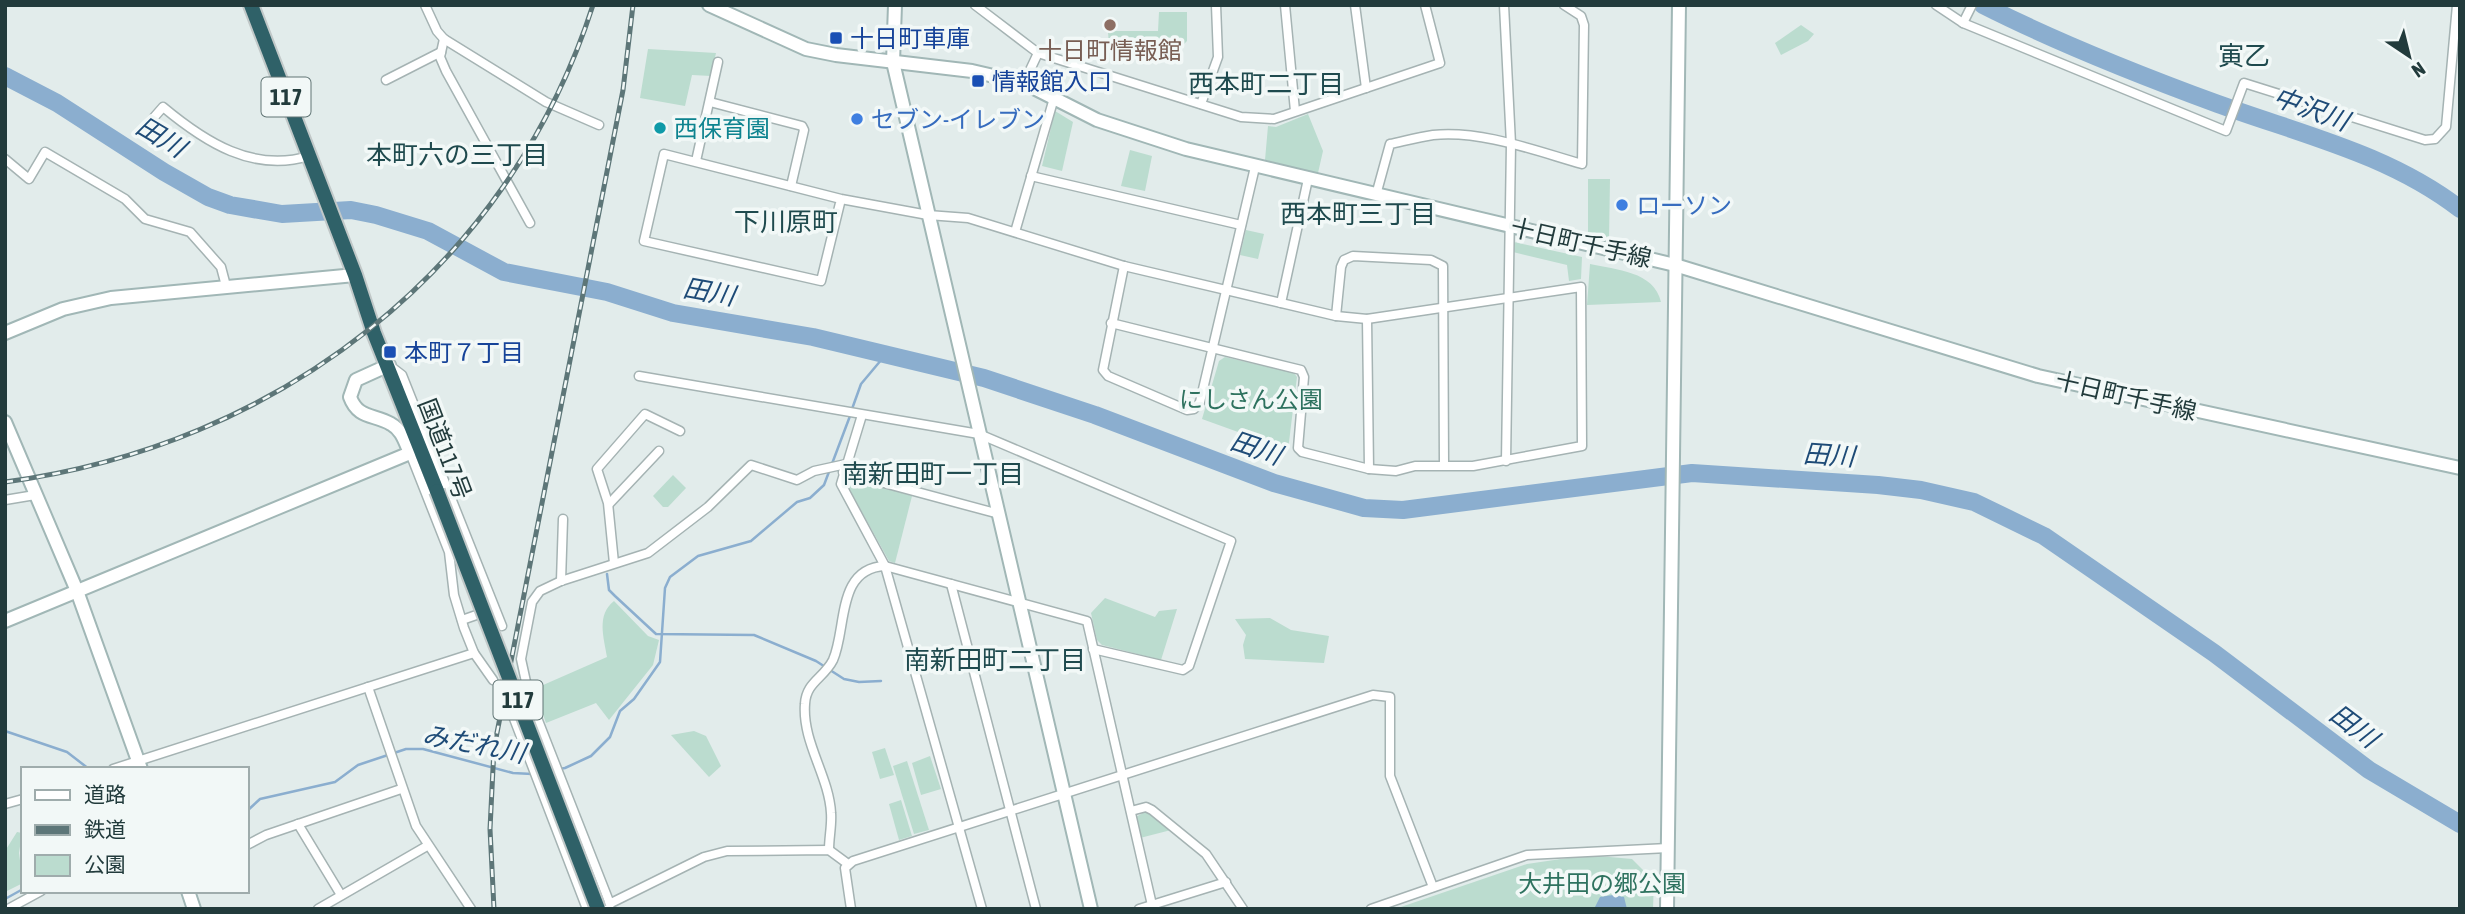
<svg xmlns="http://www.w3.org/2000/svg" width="2465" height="914" font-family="'Asap Condensed','Noto Sans JP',sans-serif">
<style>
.green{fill:#bbdccf}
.water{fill:#8baecf}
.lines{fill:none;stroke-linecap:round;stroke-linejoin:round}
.stream{stroke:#8baecf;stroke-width:2.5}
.river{stroke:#8baecf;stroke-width:18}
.street-casing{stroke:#a5b3b3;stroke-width:11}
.secondary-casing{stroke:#a1b7b6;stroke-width:16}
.highway-casing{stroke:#c1c8c8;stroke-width:18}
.street{stroke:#fff;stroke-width:8}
.secondary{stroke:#fff;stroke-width:12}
.highway{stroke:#2f6168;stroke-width:14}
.rail-casing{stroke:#5d7678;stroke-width:5}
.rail{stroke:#f2f8f7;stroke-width:2.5;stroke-dasharray:8;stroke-linecap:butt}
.highway-bridge-casing{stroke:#c1c8c8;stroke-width:18;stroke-linecap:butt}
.highway-bridge{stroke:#2f6168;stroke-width:14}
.education-dot{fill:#8d6e63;stroke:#f2f8f7;stroke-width:2.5}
.transit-dot{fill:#1a4fb4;stroke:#f2f8f7;stroke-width:2.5}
.shop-dot{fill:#3f7fe0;stroke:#f2f8f7;stroke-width:2.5}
.culture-dot{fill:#0f9aa8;stroke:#f2f8f7;stroke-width:2.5}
.labels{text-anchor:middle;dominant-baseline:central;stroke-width:7;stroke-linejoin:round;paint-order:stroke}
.shield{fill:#f2f8f7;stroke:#607474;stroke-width:2}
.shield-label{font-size:23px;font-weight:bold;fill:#223b3c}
.transit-label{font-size:24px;fill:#164399;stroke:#f2f8f7;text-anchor:start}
.education-label{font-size:24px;fill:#785e54;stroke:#f2f8f7}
.shop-label{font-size:24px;fill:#366cbe;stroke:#f2f8f7;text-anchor:start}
.culture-label{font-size:24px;fill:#0d838f;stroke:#f2f8f7;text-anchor:start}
.street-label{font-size:24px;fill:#223b3c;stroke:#f2f8f7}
.park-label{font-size:24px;fill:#2e725f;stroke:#f2f8f7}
.neighbourhood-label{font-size:26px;fill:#1f4a4e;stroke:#f2f8f7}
.water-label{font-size:26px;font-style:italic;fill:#1e4b77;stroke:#f2f8f7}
</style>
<rect width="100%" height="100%" fill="#e2eceb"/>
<!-- green -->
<g class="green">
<path d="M1159,12H1187V41L1176,52L1145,55L1109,47L1108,31H1158Z"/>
<path d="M1801,25L1814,34L1808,41L1781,55L1775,43Z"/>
<path d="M648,49L716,53L711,76L692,75L685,106L640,98Z"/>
<path d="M1055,111L1073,122L1062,171L1042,166Z"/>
<path d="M1308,114L1323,151L1318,173L1265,160L1268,126L1276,127Z"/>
<path d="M1130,150L1152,156L1145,191L1121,186Z"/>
<path d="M1588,179H1610L1609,241L1588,236Z"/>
<path d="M1246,230L1264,234L1258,259L1240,255Z"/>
<path d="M1514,242L1582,257L1581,279L1569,281L1567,265L1513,252Z"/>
<path d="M1590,264C1616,270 1654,271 1661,302L1587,305Z"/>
<path d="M1225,357L1294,373L1297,377L1288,450L1202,419L1219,361Z"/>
<path d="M673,475L686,488L668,507H663L653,496Z"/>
<path d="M850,478L912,496L895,563L889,561L847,485Z"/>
<path d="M1105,598L1155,617L1159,611L1177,609L1161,660L1102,645L1097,640L1091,613Z"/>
<path d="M614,601L648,636L659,640L653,665L609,720L596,703L546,723L534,689L607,657C604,638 596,615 614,601Z"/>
<path d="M1270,618L1291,630L1329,636L1324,663L1245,659L1243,645L1246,635L1235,619Z"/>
<path d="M694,731L706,736L721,766L709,777L671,735Z"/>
<path d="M885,748L894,775L880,779L872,752Z"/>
<path d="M930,756L941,789L921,795L912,763Z"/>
<path d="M907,761L929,830L914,834L893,766Z"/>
<path d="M901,800L912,836L899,840L889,804Z"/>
<path d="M1146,811L1171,830L1140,838L1136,817Z"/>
<path d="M17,832L22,833L19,853L23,883L5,892V851Z"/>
<path d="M1588,855L1632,859L1654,881L1653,909H1395L1527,864Z"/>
</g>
<!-- water -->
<path class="water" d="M1613,895L1624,897L1627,909H1594L1600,897Z"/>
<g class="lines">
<!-- stream -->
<g class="stream">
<path d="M852,409L861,384L887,353"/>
<path d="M607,574L609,590L615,596L656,634L754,635L816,661L844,679L859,682L881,681"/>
<path d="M5,731L67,752L89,769"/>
<path d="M549,771L565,768L591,756L610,737L620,711L634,699L660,662L665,588L670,577L698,556L751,541L797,502L810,498L824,485L850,416"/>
<path d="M247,811L260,799L335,782L358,765L406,749H423L513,773L532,774"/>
<path d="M5,899L23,889"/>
</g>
<!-- river -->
<g class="river">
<path d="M1983,5C2058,43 2139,75 2218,104C2300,134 2389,154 2460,209"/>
<path d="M5,76L57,103L164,172L208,197L230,205L282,214L351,210L376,215L428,231L504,272L607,292L673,313L813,337L984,378L1095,415L1274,483L1364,508L1403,510L1692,473L1878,485L1921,490L1974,502L2044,536L2214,653L2369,770L2460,824"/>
</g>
<!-- street casing -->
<g class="street-casing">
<g id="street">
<path d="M425,5L437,31L444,39L546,102L599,125"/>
<path d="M975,5L1038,53L1241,117L1274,119L1440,63L1425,5"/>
<path d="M1285,5L1295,111"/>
<path d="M1355,5L1366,88"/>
<path d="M1504,5L1511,144L1506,461"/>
<path d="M1936,5L1963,23L2226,131L2244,83L2425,140L2435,139L2446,127L2457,5"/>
<path d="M1963,23L1972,5"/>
<path d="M444,39L440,57L446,71L530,223"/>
<path d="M386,80L441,52"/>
<path d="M1024,83L1038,53"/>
<path d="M710,102L802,126L804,130L791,186"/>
<path d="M1201,104L1218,57L1216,5"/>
<path d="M149,123L163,107C205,142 253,173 309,156"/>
<path d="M5,159L29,179L45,152L125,199L145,219L190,232L221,267L226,286"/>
<path d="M696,161L718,62"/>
<path d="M1031,176L1241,225"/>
<path d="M1376,195L1390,144C1404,141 1419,137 1433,135C1482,130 1536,151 1582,164L1584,25L1581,16L1564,5"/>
<path d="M841,199L821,281L644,241L664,154L841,199L928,215L968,218L1124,266L1336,316L1367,319L1581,287L1582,446L1473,466H1415L1396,471L1369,469L1302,452L1298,448L1304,377L1301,370L1111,323"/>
<path d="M1015,232L1054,98"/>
<path d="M1124,266L1103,370L1108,376L1187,410L1194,409L1200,402L1255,167"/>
<path d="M1281,303L1308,179"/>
<path d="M1336,316L1341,267L1344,260L1353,256L1431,260L1443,266L1444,465"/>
<path d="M1367,319L1369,469"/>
<path d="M389,365L402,375L502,626"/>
<path d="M639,376L979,434L1231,541L1189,666L1183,670L1093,649"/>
<path d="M862,415L841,484L885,566L982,909"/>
<path d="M410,453L449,552L454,595L464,628L474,653L493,680"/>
<path d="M843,472L999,514"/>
<path d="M5,500L35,495"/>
<path d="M609,504L659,451"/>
<path d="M614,563L608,503L597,469L645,414L680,431"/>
<path d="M561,581L563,519"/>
<path d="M951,584L1036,909"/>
<path d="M462,620L485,612"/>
<path d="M368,687L416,826L471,909"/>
<path d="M508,703L587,909"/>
<path d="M113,769L474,653"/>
<path d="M5,804L23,799"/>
<path d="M1131,811L1146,807L1152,810L1206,854L1243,909"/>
<path d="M298,824L341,895"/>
<path d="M247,845L266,835L401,789"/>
<path d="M829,850C829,837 832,825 831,813C829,776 802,742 805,704C806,682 824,678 833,660C847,629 836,568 885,566L1087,621L1152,905"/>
<path d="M610,904L530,700L521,659L532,602L540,591L561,581L648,553L708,507L751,465L797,480L814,471L846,464"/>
<path d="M605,906L704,857L727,851L829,850L848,864"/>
<path d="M8,909L41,891"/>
<path d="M318,909L427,846"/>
<path d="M851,909L845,868L853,861L1373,695L1390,697V776L1433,887"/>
<path d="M1139,909L1226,882"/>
<path d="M1371,909L1527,855L1668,848"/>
</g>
</g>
<!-- secondary casing -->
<g class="secondary-casing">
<g id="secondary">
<path d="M709,5L806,49L836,55L972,71L1024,83L1097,120L1186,149L1675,265L2038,376L2460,468"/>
<path d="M895,5L893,62L1091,909"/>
<path d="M5,333L63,309L111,298L355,275"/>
<path d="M5,422L77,591L141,769"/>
<path d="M5,621L410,453C405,442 402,430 391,424C374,414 358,419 350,397L356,380L389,365"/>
<path d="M188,891L194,909"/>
<path d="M1667,909L1679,5"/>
</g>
</g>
<!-- highway casing -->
<g class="highway-casing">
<path id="highway" d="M251,5L355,275L374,333L437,491"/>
</g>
<!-- street -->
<use href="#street" class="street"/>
<!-- secondary -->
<use href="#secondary" class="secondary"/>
<!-- highway -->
<use href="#highway" class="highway"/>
<!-- rail casing -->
<g class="rail-casing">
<g id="rail">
<path d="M5,482C277,446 508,270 593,5"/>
<path d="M494,909L490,829L494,748L623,90L633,5"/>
</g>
</g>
<!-- rail -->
<use href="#rail" class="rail"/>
<!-- highway-bridge casing -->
<g class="highway-bridge-casing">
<path id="highway-bridge" d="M437,491L598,909"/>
</g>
<!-- highway-bridge -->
<use href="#highway-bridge" class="highway-bridge"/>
</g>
<!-- markers -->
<circle class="education-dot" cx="1110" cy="25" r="7"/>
<g class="transit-dot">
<rect x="829" y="31" width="14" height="14" rx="3.5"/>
<rect x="971" y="74" width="14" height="14" rx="3.5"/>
<rect x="383" y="345" width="14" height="14" rx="3.5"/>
</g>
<g class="shop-dot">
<circle cx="857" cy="119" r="7"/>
<circle cx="1622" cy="205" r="7"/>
</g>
<circle class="culture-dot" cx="660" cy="128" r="7"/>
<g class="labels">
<!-- shield labels -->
<g class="shield">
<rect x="261.5" y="77.5" width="49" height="39" rx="5"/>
<rect x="493.5" y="680.5" width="49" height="39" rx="5"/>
</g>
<g class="shield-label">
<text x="286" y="97">117</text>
<text x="518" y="700">117</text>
</g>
<!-- transit labels -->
<g class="transit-label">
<text x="850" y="38">十日町車庫</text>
<text x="992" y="81">情報館入口</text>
<text x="404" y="352">本町７丁目</text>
</g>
<!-- education labels -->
<g class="education-label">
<text x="1110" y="50">十日町情報館</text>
</g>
<!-- shop labels -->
<g class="shop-label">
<text x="871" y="119">セブン-イレブン</text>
<text x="1636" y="205">ローソン</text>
</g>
<!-- culture labels -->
<g class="culture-label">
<text x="674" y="128">西保育園</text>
</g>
<!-- street labels -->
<g class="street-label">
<text transform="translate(1581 243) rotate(13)">十日町千手線</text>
<text transform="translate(2126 396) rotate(13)">十日町千手線</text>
<text transform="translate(445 449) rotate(69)">国道117号</text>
</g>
<!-- park labels -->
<g class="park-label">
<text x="1251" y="399">にしさん公園</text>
<text x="1602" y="883">大井田の郷公園</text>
</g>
<!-- neighbourhood labels -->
<g class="neighbourhood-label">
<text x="2244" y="56">寅乙</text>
<text x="1266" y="84">西本町二丁目</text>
<text x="457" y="155">本町六の三丁目</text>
<text x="1358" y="214">西本町三丁目</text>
<text x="786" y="222">下川原町</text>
<text x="933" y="474">南新田町一丁目</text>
<text x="995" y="660">南新田町二丁目</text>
</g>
<!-- water labels -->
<g class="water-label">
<text transform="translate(2311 109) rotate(20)">中沢川</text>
<text transform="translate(161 137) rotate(31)">田川</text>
<text transform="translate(709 292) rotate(10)">田川</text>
<text transform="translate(1256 448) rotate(19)">田川</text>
<text transform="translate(1829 455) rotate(4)">田川</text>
<text transform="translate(2354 726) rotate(37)">田川</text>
<text transform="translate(474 744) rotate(11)">みだれ川</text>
</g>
</g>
<!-- border -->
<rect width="2465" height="914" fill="none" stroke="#223b3c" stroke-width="14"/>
<!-- legend -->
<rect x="21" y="767" width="228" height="126" fill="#f2f8f7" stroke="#9facac" stroke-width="2"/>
<rect x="35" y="790" width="35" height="10" fill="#ffffff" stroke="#9facac" stroke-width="2"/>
<text x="84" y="802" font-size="21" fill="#223b3c">道路</text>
<rect x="35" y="825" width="35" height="10" fill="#5d7678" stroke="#9facac" stroke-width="2"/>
<text x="84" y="837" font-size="21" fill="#223b3c">鉄道</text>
<rect x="35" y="855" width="35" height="21" fill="#bbdccf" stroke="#9facac" stroke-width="2"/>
<text x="84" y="872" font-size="21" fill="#223b3c">公園</text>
<!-- north arrow -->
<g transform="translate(2409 56) rotate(145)" stroke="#f2f8f7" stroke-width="5" paint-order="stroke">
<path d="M0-5L12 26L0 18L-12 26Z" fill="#223b3c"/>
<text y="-10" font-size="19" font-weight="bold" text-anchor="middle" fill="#223b3c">N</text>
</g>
</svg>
